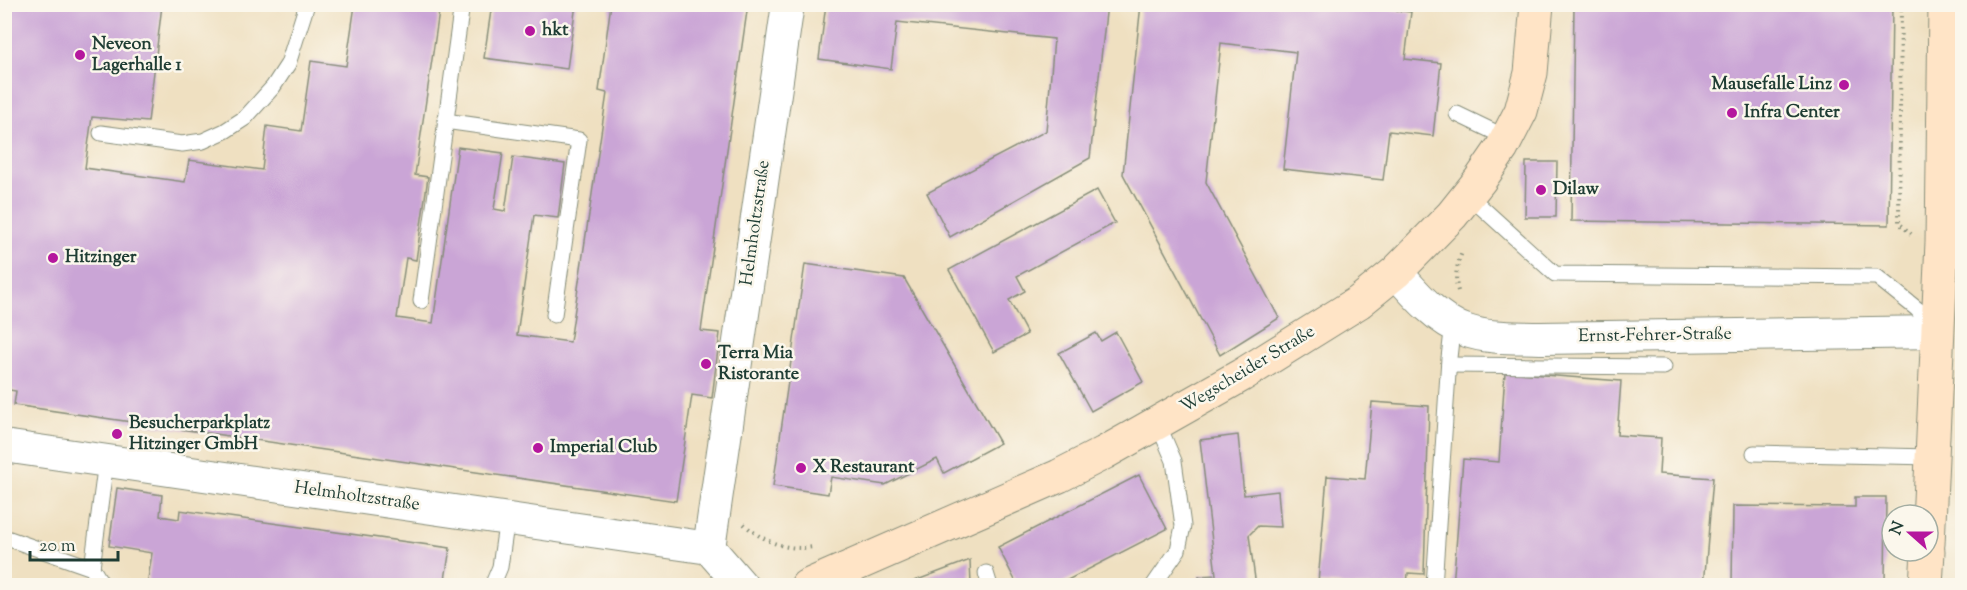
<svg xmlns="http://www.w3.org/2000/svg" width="1967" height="590" font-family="'Sorts Mill Goudy',serif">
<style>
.building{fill:#caa5d6}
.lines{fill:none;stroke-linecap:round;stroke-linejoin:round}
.lane-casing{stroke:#878e7a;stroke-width:17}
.street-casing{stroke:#878e7a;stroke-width:34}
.secondary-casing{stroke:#878e7a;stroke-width:35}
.path{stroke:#878e7a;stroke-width:4;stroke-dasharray:1.5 4.5;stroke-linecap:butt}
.lane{stroke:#fff;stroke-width:15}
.street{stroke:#fff;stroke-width:32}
.secondary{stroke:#ffe4c6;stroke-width:33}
.poi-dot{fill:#b5179e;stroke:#fbf7ec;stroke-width:2}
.labels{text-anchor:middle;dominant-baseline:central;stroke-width:5;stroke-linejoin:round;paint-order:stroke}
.poi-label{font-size:18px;font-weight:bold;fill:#1f3d34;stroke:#fbf7ec;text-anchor:start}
.street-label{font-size:18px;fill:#1f3d34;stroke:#fbf7ec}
</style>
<rect width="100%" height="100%" fill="#fbf7ec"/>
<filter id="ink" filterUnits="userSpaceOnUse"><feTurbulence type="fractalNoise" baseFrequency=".0167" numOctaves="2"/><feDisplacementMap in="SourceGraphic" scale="12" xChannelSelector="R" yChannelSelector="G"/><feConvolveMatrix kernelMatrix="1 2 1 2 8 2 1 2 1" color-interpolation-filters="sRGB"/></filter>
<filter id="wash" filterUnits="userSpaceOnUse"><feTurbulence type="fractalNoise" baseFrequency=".008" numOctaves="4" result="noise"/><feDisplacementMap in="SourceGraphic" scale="24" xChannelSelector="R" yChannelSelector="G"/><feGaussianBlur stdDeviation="1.35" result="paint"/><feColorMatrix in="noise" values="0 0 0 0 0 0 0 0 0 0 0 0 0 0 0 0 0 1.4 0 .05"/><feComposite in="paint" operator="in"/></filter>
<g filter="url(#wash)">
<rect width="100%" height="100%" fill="#efe0c1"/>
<g id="blocks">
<!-- building -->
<g class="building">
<path d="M4,4L162,5L148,122L92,117L85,168L185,182L189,160L262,170L267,126L301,131L311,61L346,66L355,5H440L415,175L428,177L416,260L406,258L397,318L433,323L458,147L503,153L494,209L505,211L513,157L565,164L558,218L534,215L517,335L570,342L607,93L599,91L611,4H748L701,331L720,333L712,398L692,395L676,501L14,405L16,391L4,389Z"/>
<path d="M492,4H576L567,69L484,58Z"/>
<path d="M826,4H1107L1090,158L950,237L927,193L1046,131L1054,39L897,22L891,69L819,59Z"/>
<path d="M1141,4H1346L1411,12L1405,59L1441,63L1433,136L1389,131L1383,180L1283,169L1296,52L1221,43L1206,182L1279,318L1220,355L1123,174Z"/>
<path d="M1574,5H1892L1889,225L1571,221Z"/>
<path d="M1526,162H1557L1556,217H1525Z"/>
<path d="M1097,190L1115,223L1017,276L1025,291L1009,300L1027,334L994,352L949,270Z"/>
<path d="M805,264L904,278L1000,443L944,473L937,459L885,485L831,477L828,494L773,486Z"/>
<path d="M1116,332L1143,382L1091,411L1059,353L1096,333L1101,341Z"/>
<path d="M1505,372L1621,381L1617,435L1661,438L1659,474L1713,478L1704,586H1453L1463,459L1499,462Z"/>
<path d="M1372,402L1429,406L1424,574L1408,573L1407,586H1357L1318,583L1327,476L1365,479Z"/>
<path d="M1238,435L1244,495L1278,491L1281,527L1258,526L1249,535L1256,586H1199V576L1216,575L1200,440Z"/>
<path d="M1139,475L1167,529L1056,586H1018L998,547Z"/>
<path d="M117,488L162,495L160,516L179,519L180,510L450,548L444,586H147L152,553L109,546Z"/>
<path d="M1855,497H1886L1885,586H1732L1733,506L1855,507Z"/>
<path d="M970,560L971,586H904V585Z"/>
</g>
</g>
</g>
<g filter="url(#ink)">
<use href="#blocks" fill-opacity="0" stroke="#878e7a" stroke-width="1.5"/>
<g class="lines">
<!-- lane casing -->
<g class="lane-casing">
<g id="lane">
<path d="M1457,114L1507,138"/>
<path d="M445,121L579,140L554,315"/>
<path d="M101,133L182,144L203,141L225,131L245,118L273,87L288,64L307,4"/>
<path d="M1468,195L1555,274L1877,277L1917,309L1936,329"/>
<path d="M421,301L462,4"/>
<path d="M1449,365L1664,367"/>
<path d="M1754,453L1932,457"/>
<path d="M4,537L92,568L103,586"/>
<path d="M92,568L106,461"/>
<path d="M986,573L990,586"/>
<path d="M492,586L500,567L507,518"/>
<path d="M1153,586L1178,550L1183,526L1174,461L1158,424"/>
<path d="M1434,586L1449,358L1451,340L1456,326"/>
</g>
</g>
<!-- street casing -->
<g class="street-casing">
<g id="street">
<path d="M1396,272C1415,294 1438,321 1467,331C1490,339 1517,337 1541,338L1938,332"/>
<path d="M4,446L709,548L742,586"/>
<path d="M709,548L788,4"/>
</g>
</g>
<!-- secondary casing -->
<g class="secondary-casing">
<g id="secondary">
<path d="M1928,544L1942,242L1945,4"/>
<path d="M807,586L1059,476L1104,453L1242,375L1359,302L1396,272L1452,215L1480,180L1502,148L1521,111L1531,73L1537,4"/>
<path d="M1926,586L1928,551"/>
</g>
</g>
<!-- path -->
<g class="path">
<path d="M1901,4L1899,223L1911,234"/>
<path d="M1458,291C1454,277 1457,265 1462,252"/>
<path d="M744,524C763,542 787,551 813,547"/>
</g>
<!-- lane -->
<use href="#lane" class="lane"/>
<!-- street -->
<use href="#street" class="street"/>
<!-- secondary -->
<use href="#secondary" class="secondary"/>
</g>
</g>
<!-- markers -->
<g class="poi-dot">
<circle cx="530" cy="31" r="6"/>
<circle cx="80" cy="55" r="6"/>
<circle cx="1844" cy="85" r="6"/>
<circle cx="1732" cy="113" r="6"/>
<circle cx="1541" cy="190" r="6"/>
<circle cx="53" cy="258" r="6"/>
<circle cx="706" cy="364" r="6"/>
<circle cx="117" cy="434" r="6"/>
<circle cx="538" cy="448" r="6"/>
<circle cx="801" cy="468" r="6"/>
</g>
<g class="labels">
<!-- poi labels -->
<g class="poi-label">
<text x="542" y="31">hkt</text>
<text x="92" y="45">Neveon<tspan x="92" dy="21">Lagerhalle 1</tspan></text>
<text x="1832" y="85" text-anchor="end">Mausefalle Linz</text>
<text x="1744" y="113">Infra Center</text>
<text x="1553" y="190">Dilaw</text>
<text x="65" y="258">Hitzinger</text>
<text x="718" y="354">Terra Mia<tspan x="718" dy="21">Ristorante</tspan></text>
<text x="129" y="424">Besucherparkplatz<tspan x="129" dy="21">Hitzinger GmbH</tspan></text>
<text x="550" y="448">Imperial Club</text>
<text x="813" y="468">X Restaurant</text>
</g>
<!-- street labels -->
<g class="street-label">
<text transform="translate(756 223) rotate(-82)">Helmholtzstraße</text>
<text transform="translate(1655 336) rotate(-1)">Ernst-Fehrer-Straße</text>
<text transform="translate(1248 370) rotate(-31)">Wegscheider Straße</text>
<text transform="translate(357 497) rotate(8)">Helmholtzstraße</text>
</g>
</g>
<!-- margin -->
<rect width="1967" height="590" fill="none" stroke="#fbf7ec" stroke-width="24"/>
<!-- north arrow -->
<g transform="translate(1910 533) rotate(291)"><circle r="28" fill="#fbf7ec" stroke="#a3ada2" stroke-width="1.5"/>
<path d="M0-4.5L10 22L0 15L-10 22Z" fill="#b5179e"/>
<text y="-9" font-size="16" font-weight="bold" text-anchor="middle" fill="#1f3d34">N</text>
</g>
<!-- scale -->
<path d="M30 551v9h88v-9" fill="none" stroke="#1f3d34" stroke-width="3"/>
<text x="39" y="551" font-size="18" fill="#1f3d34" stroke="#fbf7ec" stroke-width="4.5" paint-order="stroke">20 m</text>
</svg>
